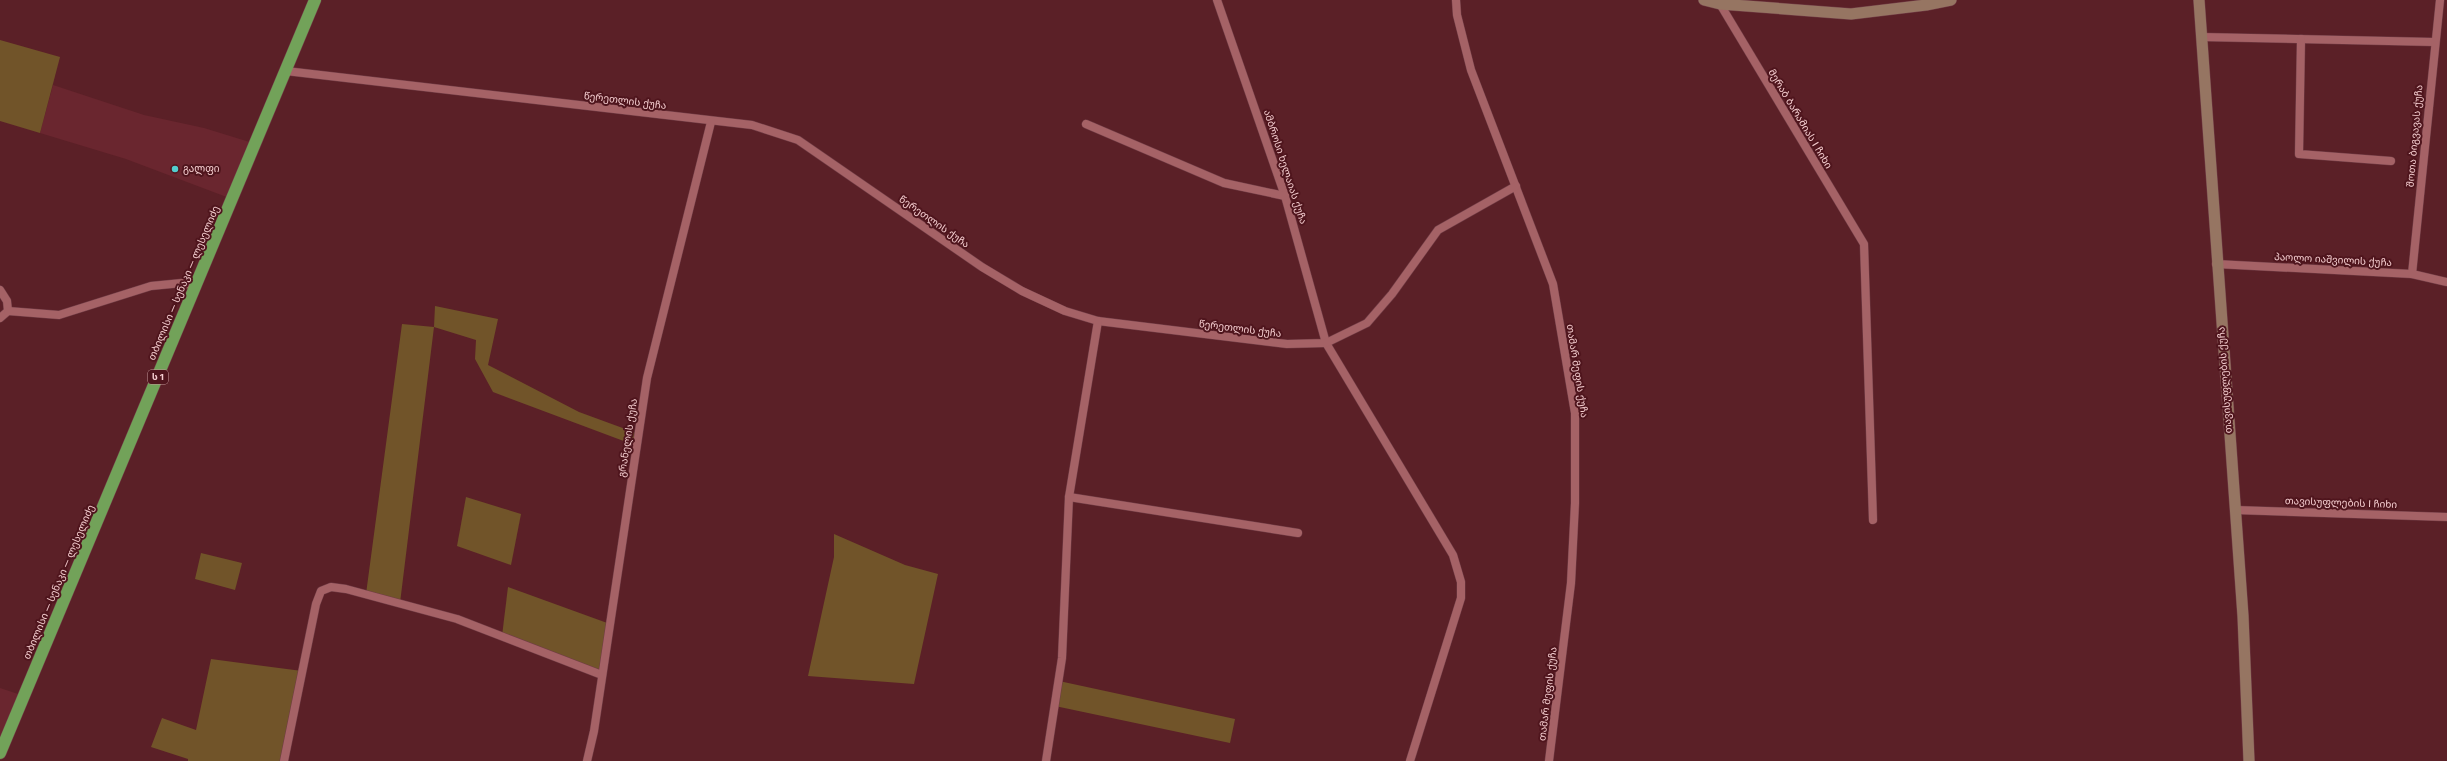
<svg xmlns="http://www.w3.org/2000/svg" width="2447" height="761" font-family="'Fira Sans','Noto Sans Georgian',sans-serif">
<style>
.built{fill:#6a262f}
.green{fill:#715429}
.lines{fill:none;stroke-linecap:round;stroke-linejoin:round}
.street-casing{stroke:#713d46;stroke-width:9}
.secondary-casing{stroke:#713d46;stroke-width:12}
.highway-casing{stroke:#713d46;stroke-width:13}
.street{stroke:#a56266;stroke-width:8}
.secondary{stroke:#967562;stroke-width:11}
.highway{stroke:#72a259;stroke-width:12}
.poi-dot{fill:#52cdce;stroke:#4f151d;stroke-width:1.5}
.labels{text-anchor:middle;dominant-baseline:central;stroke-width:4;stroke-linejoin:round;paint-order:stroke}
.shield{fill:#4f151d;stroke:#c3969a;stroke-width:1}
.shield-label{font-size:9px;font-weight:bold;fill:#f5ced0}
.street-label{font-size:10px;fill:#f5ced0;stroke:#4f151d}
.poi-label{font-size:10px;fill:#f5ced0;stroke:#4f151d;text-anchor:start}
</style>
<rect width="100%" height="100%" fill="#5b2027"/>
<!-- built -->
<g class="built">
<path d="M53,85L144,115L204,128L256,144L232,199L126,159L40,133Z"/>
<path d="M0,688L24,696L0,753Z"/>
</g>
<!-- green -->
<g class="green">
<path d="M0,40L60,57L40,133L0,121Z"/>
<path d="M435,306L498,319L488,365L579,412L639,434L637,446L493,392L475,359L476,340L434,327L400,603L366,594L402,324L434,327Z"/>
<path d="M466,497L521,514L511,565L457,546Z"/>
<path d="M834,534L905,565L938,574L914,684L808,676L834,557Z"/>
<path d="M201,553L242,563L235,590L195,579Z"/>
<path d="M508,587L610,624L602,675L502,636Z"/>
<path d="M211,659L302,671L284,761H188V759L151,747L162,718L196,730Z"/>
<path d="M1059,681L1235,719L1230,743L1055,706Z"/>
</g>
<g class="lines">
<!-- street casing -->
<g class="street-casing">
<g id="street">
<path d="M1217,0L1285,196L1326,343L1453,555L1461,582V598L1410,761"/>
<path d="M1456,0L1457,15L1471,70L1553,284L1575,413V503L1571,583L1549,761"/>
<path d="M1720,1V4L1864,244L1873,520"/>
<path d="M2201,37L2434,42"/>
<path d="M2301,39L2299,154L2391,161"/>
<path d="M286,71L752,125L798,140L982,267L1022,291L1065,311L1098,321L1287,344L1326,343L1367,323L1392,294L1438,230L1516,186"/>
<path d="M1086,124L1224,183L1285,196"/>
<path d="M2216,264L2412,274L2447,282"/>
<path d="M2412,274L2440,0"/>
<path d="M0,290L7,301L8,311L0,318"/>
<path d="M8,311L59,315L151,286L182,283L196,286"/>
<path d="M1069,497L1298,533"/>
<path d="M2235,510L2447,517"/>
<path d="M284,761L316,604L321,591L331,587L346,589L457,619L602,675"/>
<path d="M587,761L594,731L647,378L711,122"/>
<path d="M1046,761L1062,658L1069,497L1098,321"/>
</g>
</g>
<!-- secondary casing -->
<g class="secondary-casing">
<g id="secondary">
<path d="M1704,0L1720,4L1851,14L1926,5L1951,0"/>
<path d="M2199,0L2243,616L2249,761"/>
</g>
</g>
<!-- highway casing -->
<g class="highway-casing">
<path id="highway" d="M0,753L315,0"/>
</g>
<!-- street -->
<use href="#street" class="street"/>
<!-- secondary -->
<use href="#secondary" class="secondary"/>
<!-- highway -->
<use href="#highway" class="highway"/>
</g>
<!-- markers -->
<circle class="poi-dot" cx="175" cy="169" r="4"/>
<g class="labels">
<!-- shield labels -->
<rect class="shield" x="148" y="370" width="20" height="14" rx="3"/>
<g class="shield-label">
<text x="158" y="377">ს 1</text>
</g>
<!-- street labels -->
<g class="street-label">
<text transform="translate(625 101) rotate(7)">წერეთლის ქუჩა</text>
<text transform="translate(1800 119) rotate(59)">მერაბ ბარამიას I ჩიხი</text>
<text transform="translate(2415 136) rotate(-85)">შოთა ბიგვავას ქუჩა</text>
<text transform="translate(1285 167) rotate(72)">ამბროსი ხელაიას ქუჩა</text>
<text transform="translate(934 222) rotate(35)">წერეთლის ქუჩა</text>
<text transform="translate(2333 260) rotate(3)">პაოლო იაშვილის ქუჩა</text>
<text transform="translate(184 283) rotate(-67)">თბილისი — სენაკი — ლესელიძე</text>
<text transform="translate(1240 329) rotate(7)">წერეთლის ქუჩა</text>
<text transform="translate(1577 371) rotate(81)">თამარ მეფის ქუჩა</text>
<text transform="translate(2225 380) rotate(-94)">თავისუფლების ქუჩა</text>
<text transform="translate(628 438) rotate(-81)">გრანელის ქუჩა</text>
<text transform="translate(2341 503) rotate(2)">თავისუფლების I ჩიხი</text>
<text transform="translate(59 582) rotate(-67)">თბილისი — სენაკი — ლესელიძე</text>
<text transform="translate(1548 694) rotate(-83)">თამარ მეფის ქუჩა</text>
</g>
<!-- poi labels -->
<g class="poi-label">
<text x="183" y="169">გალფი</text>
</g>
</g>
</svg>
